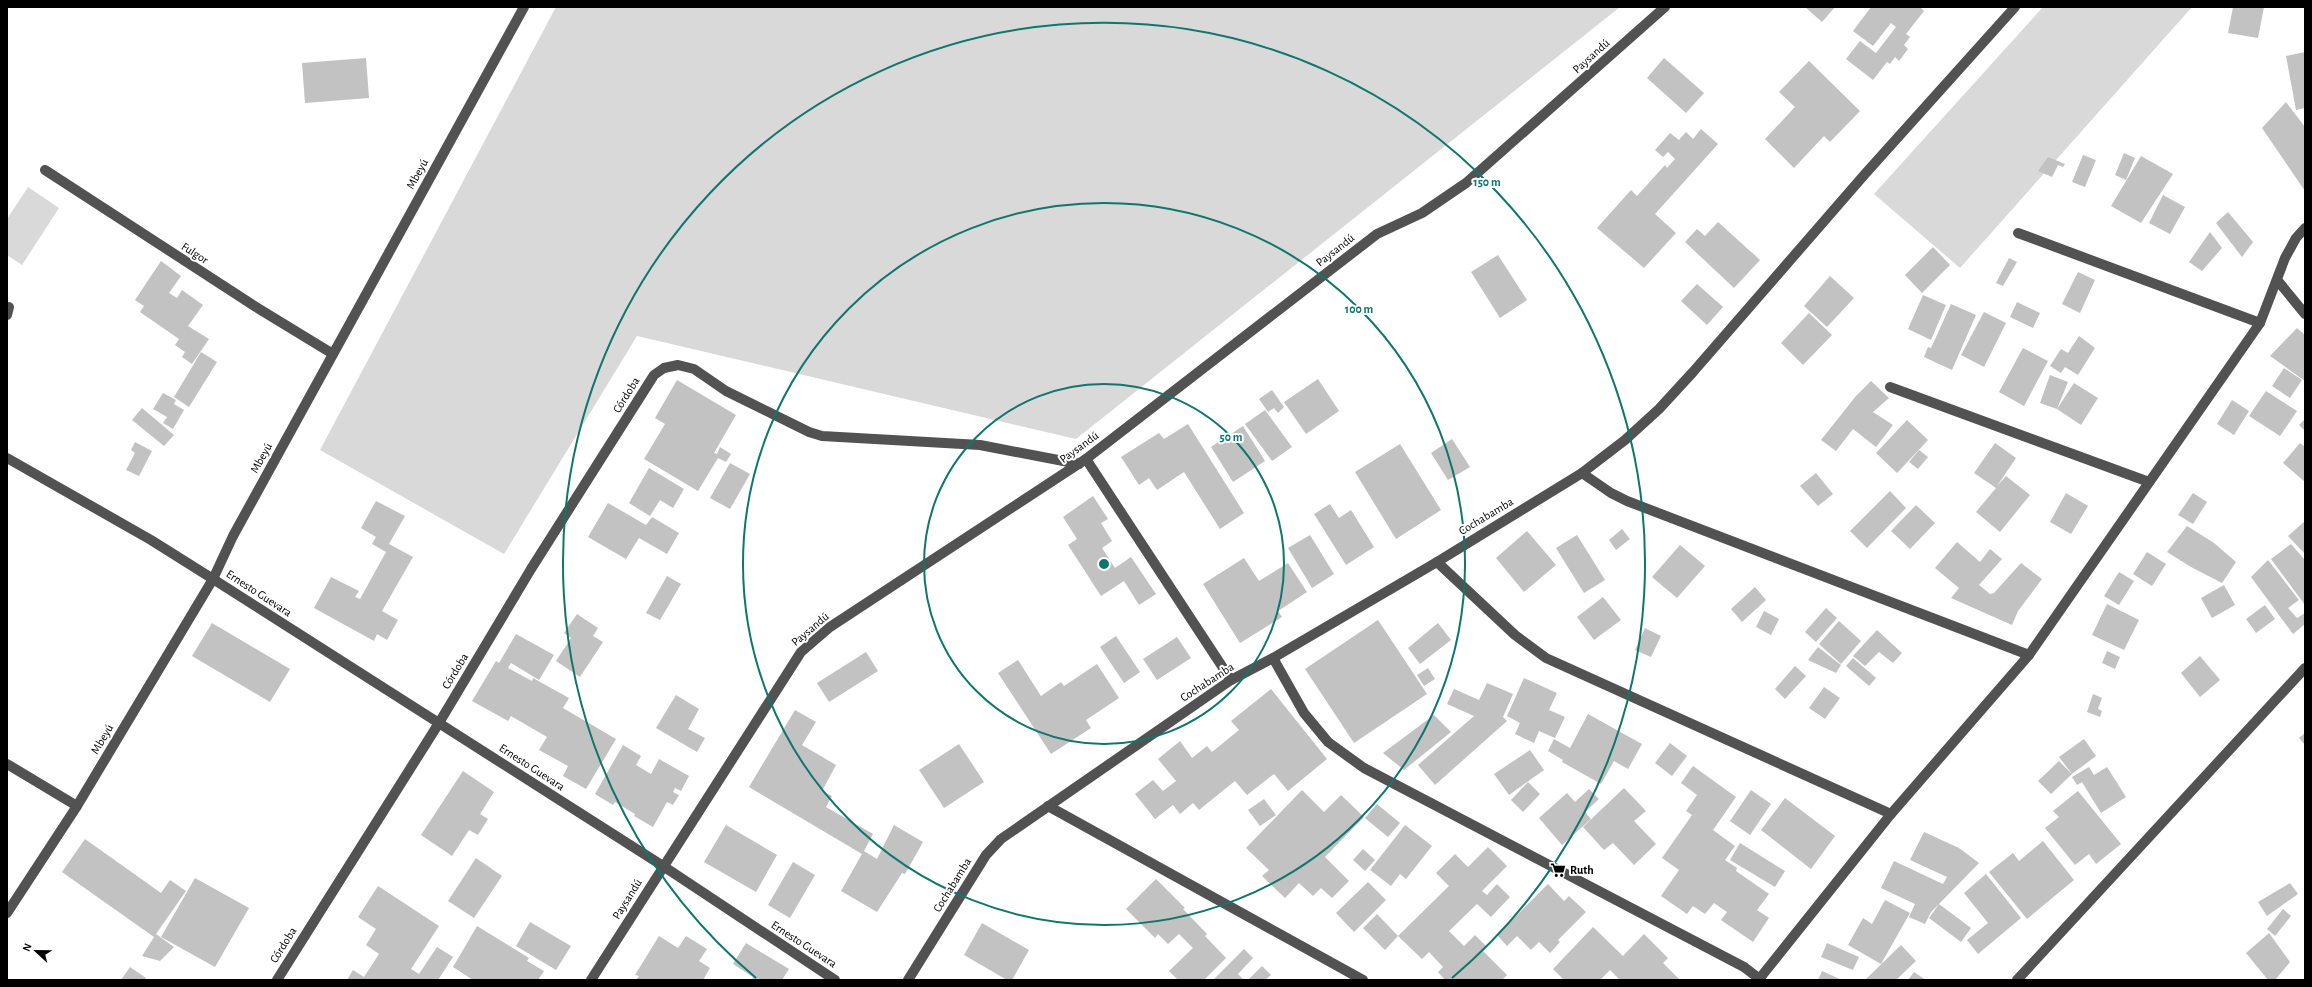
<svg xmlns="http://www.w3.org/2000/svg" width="2312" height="987" font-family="'Alegreya Sans',sans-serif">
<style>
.green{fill:#d9d9d9}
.building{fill:#c2c2c2}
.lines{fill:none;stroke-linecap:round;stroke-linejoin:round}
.minor{stroke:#525252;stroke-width:10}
.ring{fill:none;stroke:#0f766e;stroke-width:2}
.labels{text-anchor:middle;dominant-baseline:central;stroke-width:4;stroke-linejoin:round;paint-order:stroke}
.street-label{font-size:12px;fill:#000;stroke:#fff}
.poi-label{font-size:12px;font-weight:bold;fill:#000;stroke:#fff;text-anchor:start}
.centre{fill:#0f766e;stroke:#fff;stroke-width:2}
.ring-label{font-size:12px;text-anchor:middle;font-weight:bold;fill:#0f766e;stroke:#fff;stroke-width:4;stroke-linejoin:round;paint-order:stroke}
</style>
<rect width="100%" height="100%" fill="#fff"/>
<!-- green -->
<g class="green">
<path d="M556,7H1620L1076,439L637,336L504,554L320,450Z"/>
<path d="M2043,7H2192L1960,268L1874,194Z"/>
<path d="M28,187L59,208L22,265L7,255V219Z"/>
</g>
<!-- building -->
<g class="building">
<path d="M1805,7H1835L1822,22Z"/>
<path d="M1871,7H1920L1924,11L1906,34L1910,37L1904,45L1908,49L1899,61L1895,57L1890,64L1887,62L1873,80L1846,59L1860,41L1876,53L1896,27L1891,23L1873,46L1853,31Z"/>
<path d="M2233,7H2264L2258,38L2228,33Z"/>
<path d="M2305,52V108L2296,110L2286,56Z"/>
<path d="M366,58L369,98L305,103L302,63Z"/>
<path d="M1664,58L1704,93L1686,113L1647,78Z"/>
<path d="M1809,61L1860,111L1830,142L1824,136L1794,168L1765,139L1795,107L1779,92Z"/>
<path d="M2286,102L2305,127V191L2262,128Z"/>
<path d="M1701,129L1718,144L1655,214L1676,233L1644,268L1597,228L1631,190L1637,196L1665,165L1667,168L1675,159L1668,152L1663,157L1655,150L1670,133L1679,140L1686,132L1693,139Z"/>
<path d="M2124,153L2135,158L2126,180L2115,175Z"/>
<path d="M2083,155L2096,160L2085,187L2072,182Z"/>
<path d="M2141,156L2173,174L2141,223L2111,206Z"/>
<path d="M2048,157L2065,164L2063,167L2058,165L2052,177L2038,171Z"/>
<path d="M2163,195L2185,207L2170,234L2149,223Z"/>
<path d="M2228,212L2253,242L2242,257L2216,223Z"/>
<path d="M1718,222L1760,260L1734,288L1685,242L1697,229L1705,236Z"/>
<path d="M2210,232L2222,248L2202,271L2189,262Z"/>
<path d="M1933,247L1950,265L1922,293L1905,275Z"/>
<path d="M1498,255L1527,300L1500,318L1471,272Z"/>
<path d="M2009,258L2017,262L2003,286L1996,283Z"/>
<path d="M161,261L181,276L169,293L177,298L182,290L203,305L188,326L209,339L192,364L182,357L185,352L175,345L179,339L140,312L144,306L135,300Z"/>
<path d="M2078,272L2095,280L2080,313L2062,304Z"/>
<path d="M1830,276L1854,298L1827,327L1804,306Z"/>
<path d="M1697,284L1723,307L1707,325L1681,301Z"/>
<path d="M1923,295L1946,305L1931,340L1908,329Z"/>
<path d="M2017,302L2040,313L2033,328L2010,317Z"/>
<path d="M1951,304L1976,315L1952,370L1924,357L1928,347L1931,348Z"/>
<path d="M1984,312L2006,323L1984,367L1961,355Z"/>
<path d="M1809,313L1832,335L1803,365L1781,343Z"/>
<path d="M2297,328L2305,335V381L2270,356Z"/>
<path d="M2079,336L2095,348L2078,375L2065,367L2061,373L2050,366L2061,349L2068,353Z"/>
<path d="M2023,348L2048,361L2024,406L1999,392Z"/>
<path d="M201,352L217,362L189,407L174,397Z"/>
<path d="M2284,368L2302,380L2290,398L2272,386Z"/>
<path d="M2050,375L2068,382L2057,409L2074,383L2098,398L2081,425L2057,409L2040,403Z"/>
<path d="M1318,379L1339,411L1306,434L1284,402Z"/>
<path d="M677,380L736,415L714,453L717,454L720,447L731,454L726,462L718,458L698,491L644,459L665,424L655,418Z"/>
<path d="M1871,381L1889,398L1873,412L1893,425L1876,447L1853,429L1836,451L1821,440L1856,396Z"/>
<path d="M1272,390L1284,407L1278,413L1274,408L1268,412L1259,399Z"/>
<path d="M2266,391L2297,411L2280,436L2249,416Z"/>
<path d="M163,393L176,400L174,404L184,410L173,429L163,423L167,417L153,409Z"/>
<path d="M2232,400L2249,411L2234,435L2217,424Z"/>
<path d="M142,408L174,435L164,446L132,420Z"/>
<path d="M1265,410L1292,447L1272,461L1245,424Z"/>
<path d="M2305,419V431L2299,425Z"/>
<path d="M1907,420L1928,440L1897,473L1876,453Z"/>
<path d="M1188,424L1244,513L1220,529L1184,472L1157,490L1149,478L1139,485L1121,457L1159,433L1164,439Z"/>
<path d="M1243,426L1265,461L1233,482L1211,447Z"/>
<path d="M1452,439L1470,467L1448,480L1431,453Z"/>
<path d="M135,442L152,451L139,476L126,470L135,453L131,450Z"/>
<path d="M1995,443L2016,458L1997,486L2006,476L2030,495L2000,532L1976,512L1996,488L1974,473Z"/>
<path d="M2300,443L2305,447V482L2283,463Z"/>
<path d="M1400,444L1441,510L1396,539L1355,472Z"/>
<path d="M1919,450L1928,457L1918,469L1909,462Z"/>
<path d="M730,463L750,474L730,509L710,498Z"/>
<path d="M649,468L684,489L673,508L660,500L650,516L629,503Z"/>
<path d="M1816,473L1833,494L1818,506L1800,486Z"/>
<path d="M1890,491L1906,508L1867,548L1850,531Z"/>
<path d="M2066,493L2088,506L2071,534L2050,522Z"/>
<path d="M2193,493L2207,502L2193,524L2178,515Z"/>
<path d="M1093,496L1108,519L1101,523L1112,541L1102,548L1115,568L1131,557L1156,594L1139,605L1124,581L1101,596L1068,545L1077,539L1063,517Z"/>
<path d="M376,501L405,516L389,544L413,557L382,611L398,620L387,640L377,634L374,641L314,608L331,577L359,591L355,597L360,599L386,552L372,544L376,537L361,528Z"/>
<path d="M608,503L646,525L652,517L679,533L667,554L639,538L626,559L588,537Z"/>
<path d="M1330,504L1339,518L1351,510L1374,547L1346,565L1314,514Z"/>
<path d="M1916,505L1935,523L1910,549L1891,531Z"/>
<path d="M2305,521V554L2288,536Z"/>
<path d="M2187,526L2214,543L2236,562L2222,583L2191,567L2167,552Z"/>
<path d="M1622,529L1630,539L1616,550L1609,540Z"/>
<path d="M1527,531L1556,565L1524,592L1496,558Z"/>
<path d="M1310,535L1334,574L1312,588L1288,548Z"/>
<path d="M1577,535L1605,580L1584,593L1556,548Z"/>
<path d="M1957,542L1980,562L1990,549L2002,559L1979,585L1990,594L1994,593L2021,563L2042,579L2018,611L2012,625L1951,598L1959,588L1935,568Z"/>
<path d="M2291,544L2305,560V605L2271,559Z"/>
<path d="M1680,545L1705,566L1677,598L1652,577Z"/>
<path d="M2147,552L2166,564L2152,586L2133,574Z"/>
<path d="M1244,558L1259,581L1288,563L1307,592L1278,611L1282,617L1240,643L1203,584Z"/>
<path d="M2268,560L2299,600L2288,608L2297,618L2305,613V624L2293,634L2251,577Z"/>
<path d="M2119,572L2134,581L2119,605L2104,596Z"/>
<path d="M667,576L681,584L660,620L646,613Z"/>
<path d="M2224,585L2235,605L2212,618L2201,598Z"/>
<path d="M1755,587L1766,600L1742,622L1731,609Z"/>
<path d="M1603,597L1621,620L1594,640L1577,617Z"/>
<path d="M2107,604L2139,620L2124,650L2092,635Z"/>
<path d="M2265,605L2275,619L2256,633L2246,619Z"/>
<path d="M1826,608L1837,618L1816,642L1805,632Z"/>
<path d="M1764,611L1779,619L1771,635L1756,627Z"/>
<path d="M577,614L598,628L593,636L603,642L580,677L556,661L571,638L564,633Z"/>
<path d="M1378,620L1427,694L1354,743L1305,669Z"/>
<path d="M1839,621L1861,641L1841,664L1819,644Z"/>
<path d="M212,623L290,669L270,702L192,656Z"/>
<path d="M1438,623L1451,640L1420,664L1408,648Z"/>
<path d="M1645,628L1661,636L1651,657L1635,650Z"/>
<path d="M1877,630L1902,653L1893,663L1879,652L1865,666L1853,656Z"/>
<path d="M516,634L554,655L539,680L511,663L508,668L532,681L533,678L569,698L563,708L616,739L586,789L563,776L568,766L539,750L547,737L511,716L508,721L472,701L496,661L499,663Z"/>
<path d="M1116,636L1140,672L1124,683L1100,647Z"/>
<path d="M1177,637L1191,658L1157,680L1143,659Z"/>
<path d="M1818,647L1841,665L1836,673L1808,660Z"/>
<path d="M2107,651L2120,657L2115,669L2102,663Z"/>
<path d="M866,652L878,671L829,702L817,683Z"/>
<path d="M2200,656L2220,680L2200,697L2181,673Z"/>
<path d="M1853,658L1876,678L1869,686L1846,666Z"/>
<path d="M1018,660L1041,696L1061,682L1064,686L1097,664L1119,698L1086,720L1091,728L1051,754L998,673Z"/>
<path d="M1795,666L1806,676L1785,699L1775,689Z"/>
<path d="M1428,668L1435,679L1424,686L1417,675Z"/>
<path d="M1524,678L1557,693L1549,710L1565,717L1555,738L1539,731L1534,743L1515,734L1520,723L1507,716Z"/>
<path d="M1487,683L1513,694L1503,717L1507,721L1435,785L1418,765L1474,716L1447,704L1454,689L1479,700Z"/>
<path d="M1824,687L1840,698L1825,719L1809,708Z"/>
<path d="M1271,689L1327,759L1288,791L1274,774L1247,795L1235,781L1199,810L1193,803L1180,814L1173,805L1155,819L1135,794L1153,780L1163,791L1176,781L1158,759L1180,741L1192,758L1207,746L1212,752L1239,730L1231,721Z"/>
<path d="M2093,694L2102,698L2098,709L2102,711L2100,717L2087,712Z"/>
<path d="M676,695L699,709L688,729L705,738L697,752L656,728Z"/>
<path d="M795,710L816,722L802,745L836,765L822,791L832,796L826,807L873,834L864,851L877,859L894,825L923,842L905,874L902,873L877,912L841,891L862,854L749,787Z"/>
<path d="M1588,714L1642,744L1628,769L1614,761L1601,784L1562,762L1563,760L1548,751L1554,739L1570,748Z"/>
<path d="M1434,715L1451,732L1404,770L1383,753Z"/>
<path d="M2305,733V745L2299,738Z"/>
<path d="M2084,739L2096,756L2072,774L2051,794L2038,781L2059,761L2072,774L2059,757Z"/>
<path d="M1670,743L1687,756L1672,776L1655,763Z"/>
<path d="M959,744L984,782L944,808L919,770Z"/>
<path d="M623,745L641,756L636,765L651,774L659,759L689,776L681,791L675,788L673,792L679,795L673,805L667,802L653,827L634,816L635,814L615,802L613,805L595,794Z"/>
<path d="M1530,750L1544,770L1509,795L1494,774Z"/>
<path d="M1693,766L1736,797L1713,830L1735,846L1725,860L1737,868L1736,871L1769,894L1757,910L1769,918L1753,942L1721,920L1727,912L1714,903L1705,914L1693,906L1687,914L1661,896L1679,870L1662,858L1692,815L1686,811L1697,795L1681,783Z"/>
<path d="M2089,767L2094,775L2107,767L2126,797L2101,813L2082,782L2077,785L2072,777Z"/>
<path d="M463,771L494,792L480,814L488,819L478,835L469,830L452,856L421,835Z"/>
<path d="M1528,782L1540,794L1523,812L1511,800Z"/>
<path d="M1624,788L1646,811L1634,821L1656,844L1634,865L1613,843L1604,850L1583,827Z"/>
<path d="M1589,789L1599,799L1585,812L1591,819L1562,845L1539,818L1567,793L1575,802Z"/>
<path d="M1302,790L1324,812L1341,795L1364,817L1325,857L1349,881L1332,898L1321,888L1313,896L1299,883L1285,898L1262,876L1269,870L1246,848Z"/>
<path d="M1751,790L1771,804L1750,835L1730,821Z"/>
<path d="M2078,791L2121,844L2096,864L2089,854L2075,865L2045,828L2059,817L2053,811Z"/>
<path d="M1785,798L1835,836L1811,869L1761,830Z"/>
<path d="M1264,799L1276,815L1260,826L1248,810Z"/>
<path d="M1377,804L1400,823L1388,837L1365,818Z"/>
<path d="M726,825L777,855L756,892L704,862Z"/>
<path d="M1405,825L1432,846L1406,879L1400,874L1391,886L1370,870Z"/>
<path d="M1924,832L1959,848L1979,863L1939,904L1971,928L1961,942L1929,918L1939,904L1931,912L1925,924L1909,917L1915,904L1881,888L1894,861L1943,884L1947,877L1910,860Z"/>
<path d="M85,839L161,893L170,880L186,891L156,934L174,947L160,961L142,956L154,937L62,872Z"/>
<path d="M2043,841L2074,880L2027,919L1989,872L2013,853L2019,861Z"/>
<path d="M1740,843L1785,871L1775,887L1730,860Z"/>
<path d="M1488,847L1507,866L1482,891L1487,895L1497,884L1510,897L1491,917L1477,904L1449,931L1464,946L1475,935L1487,947L1483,951L1507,975L1502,980H1445L1438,972L1443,967L1429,952L1422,959L1398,936L1449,886L1436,873L1455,854L1468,867Z"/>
<path d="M1363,849L1375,860L1365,871L1353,860Z"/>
<path d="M476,858L502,876L474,918L448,901Z"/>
<path d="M793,862L815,875L790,918L768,905Z"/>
<path d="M1986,874L2021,918L1978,954L1967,940L1988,923L1964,893Z"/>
<path d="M195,878L249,908L215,967L161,937Z"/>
<path d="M1156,879L1185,908L1183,909L1207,934L1205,936L1226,958L1204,980H1178L1169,971L1193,948L1179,934L1168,944L1158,934L1155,938L1126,909Z"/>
<path d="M1368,882L1386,900L1354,932L1336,913Z"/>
<path d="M2290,883L2298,894L2267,916L2258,902Z"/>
<path d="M1548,884L1564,901L1569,896L1586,912L1558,940L1560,942L1550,953L1539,942L1531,950L1517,936L1507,946L1497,935Z"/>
<path d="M378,886L439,926L411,969L419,974L437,947L453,957L438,980H347L353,970L364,977L379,954L366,945L376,929L358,917Z"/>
<path d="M1885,900L1910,913L1881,964L1848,945L1863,918L1872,924Z"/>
<path d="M2283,909L2291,916L2275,936L2267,929Z"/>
<path d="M1377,914L1398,936L1385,950L1363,928Z"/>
<path d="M530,922L571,946L556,970L516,946Z"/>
<path d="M982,923L1029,950L1012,980H1007L964,955Z"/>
<path d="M477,926L529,958L527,961L544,971L538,980H473L453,967Z"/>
<path d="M1593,927L1623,956L1644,934L1668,958L1663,963L1680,980H1620L1610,970L1600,980H1564L1553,969Z"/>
<path d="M2269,933L2290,962L2275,980H2268L2246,953Z"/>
<path d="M659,936L678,948L686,936L707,949L699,961L710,968L703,980H636L639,976L635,975Z"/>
<path d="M746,943L789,969L782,980H752L753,977L733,964Z"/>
<path d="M1827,943L1859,957L1853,970L1821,957Z"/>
<path d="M1901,945L1916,961L1896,980H1865Z"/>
<path d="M1244,949L1253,958L1238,974L1244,980H1213Z"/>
<path d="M1262,966L1271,975L1265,980H1248Z"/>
<path d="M130,967L146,978L145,980H121Z"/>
<path d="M1822,971L1842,980H1818Z"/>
<path d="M1914,972L1926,980H1908Z"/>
</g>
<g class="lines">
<!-- minor -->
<g class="minor">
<path d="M45,170L256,307L333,354"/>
<path d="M2018,233L2260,323"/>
<path d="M2278,281L2305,314"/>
<path d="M7,315L9,307"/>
<path d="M1890,387L2149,482"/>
<path d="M7,458L151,540L213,579L663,866L835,980"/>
<path d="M1086,459L1231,680"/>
<path d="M1582,473L1611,493L1627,501L2029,655"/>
<path d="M1437,562L1515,635L1546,658L1891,814"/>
<path d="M1273,658L1304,713L1328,742L1364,768L1744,967L1761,980"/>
<path d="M7,764L77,806"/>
<path d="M1048,806L1363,980"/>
<path d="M7,913L77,806L213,579L233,536L524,7"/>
<path d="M1760,978L1891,814L2029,655L2260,323L2285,258L2296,238L2305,228"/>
<path d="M277,980L439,723L531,569L654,375L664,368L678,365L694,369L726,391L809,432L822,436L980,445L1079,464"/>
<path d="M591,980L801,652L830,627L1086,459L1377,234L1422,213L1466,183L1665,7"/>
<path d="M908,980L986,855L1001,839L1231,680L1273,658L1437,562L1582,473L1625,440L1659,409L1693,372L1865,174L2015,7"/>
<path d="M2017,980L2305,668"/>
</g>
</g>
<!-- distance rings -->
<g class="ring">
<circle cx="1104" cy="564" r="180"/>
<circle cx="1104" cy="564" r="361"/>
<path d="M756 978A541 541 0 1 1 1452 978"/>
</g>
<!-- icons -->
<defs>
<g id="supermarket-bare" transform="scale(1.2)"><path d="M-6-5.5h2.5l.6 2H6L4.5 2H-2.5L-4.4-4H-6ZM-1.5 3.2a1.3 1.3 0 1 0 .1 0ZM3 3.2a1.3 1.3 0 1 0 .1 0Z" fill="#000" stroke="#fff" stroke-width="2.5" paint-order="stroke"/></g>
</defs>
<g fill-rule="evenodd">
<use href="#supermarket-bare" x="1558" y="870"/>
</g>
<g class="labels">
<!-- street labels -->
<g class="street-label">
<text transform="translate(1591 56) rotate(-42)">Paysandú</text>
<text transform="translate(417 174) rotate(-61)">Mbeyú</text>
<text transform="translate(1335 250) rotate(-38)">Paysandú</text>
<text transform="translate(195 253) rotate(33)">Fulgor</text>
<text transform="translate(626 395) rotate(-58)">Córdoba</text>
<text transform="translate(1079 447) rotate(-36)">Paysandú</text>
<text transform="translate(261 458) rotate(-61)">Mbeyú</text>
<text transform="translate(1486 516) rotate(-31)">Cochabamba</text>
<text transform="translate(259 593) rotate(33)">Ernesto Guevara</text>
<text transform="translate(810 629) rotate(-40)">Paysandú</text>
<text transform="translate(455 671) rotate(-59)">Córdoba</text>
<text transform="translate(1207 682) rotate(-33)">Cochabamba</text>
<text transform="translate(102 739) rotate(-59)">Mbeyú</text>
<text transform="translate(532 767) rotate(33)">Ernesto Guevara</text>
<text transform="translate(952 885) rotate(-58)">Cochabamba</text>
<text transform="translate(627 899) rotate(-58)">Paysandú</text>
<text transform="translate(804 944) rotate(33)">Ernesto Guevara</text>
<text transform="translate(283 945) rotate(-58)">Córdoba</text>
</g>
<!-- poi labels -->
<g class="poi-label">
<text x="1570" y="870">Ruth</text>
</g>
</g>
<circle cx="1104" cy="564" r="6" class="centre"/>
<g class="ring-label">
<text x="1487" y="186">150 m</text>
<text x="1359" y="313">100 m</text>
<text x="1231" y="441">50 m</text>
</g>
<!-- border -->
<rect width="2312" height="987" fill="none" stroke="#000000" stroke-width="16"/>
<!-- north arrow -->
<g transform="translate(36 951) rotate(292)" stroke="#ffffff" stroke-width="3" paint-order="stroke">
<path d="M0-3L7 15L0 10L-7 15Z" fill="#000000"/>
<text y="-6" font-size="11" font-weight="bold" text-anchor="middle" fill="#000000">N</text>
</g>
</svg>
